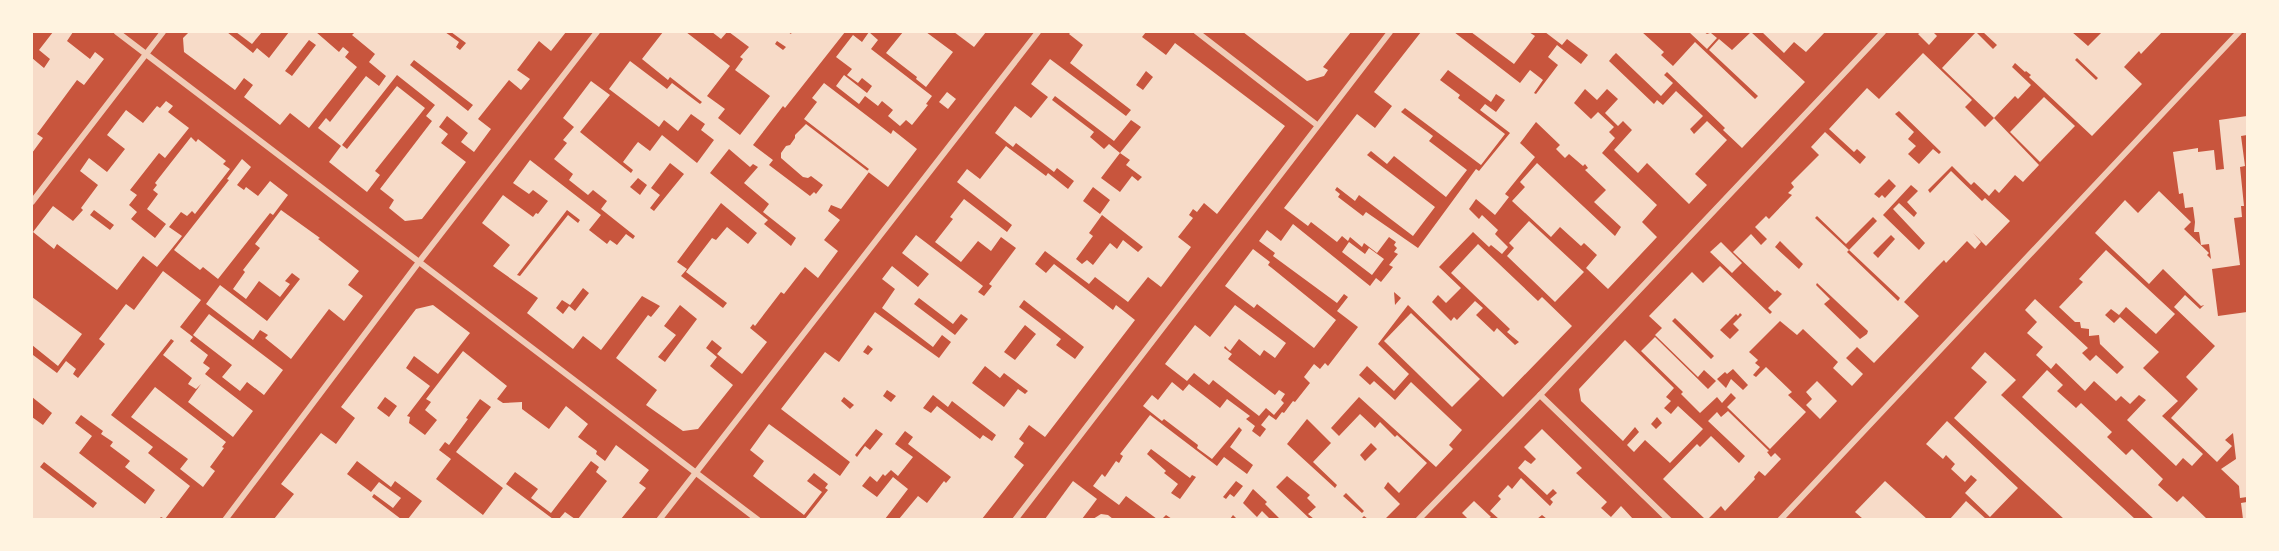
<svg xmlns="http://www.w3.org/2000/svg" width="2279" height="551" font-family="'Zilla Slab',serif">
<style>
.building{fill:#f7dbc8;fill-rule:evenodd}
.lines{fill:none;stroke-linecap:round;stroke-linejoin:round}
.minor{stroke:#f1ccb7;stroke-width:6}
</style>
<rect width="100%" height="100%" fill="#c8553d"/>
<!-- building -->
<g class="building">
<path d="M53,32H73L67,41L90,59L95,52L104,59L84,85L77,80L37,134L43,138L32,153V58L44,68L50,59L39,50Z"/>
<path d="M189,32H227L253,53L257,48L269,58L289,32H316L339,52L343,47L349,52L345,57L357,67L309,128L290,113L280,125L244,97L253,85L244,78L235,90L184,52L183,38ZM309,40L316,45L292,76L285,71Z"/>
<path d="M236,32H262L252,44Z"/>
<path d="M355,32H445L459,42L456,47L460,50L466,43L451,32H566L551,51L539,41L517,70L530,79L521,90L509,80L478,119L491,129L474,152L461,142L468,133L447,116L439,127L448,134L441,143L466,162L422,219L405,221L389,208L394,200L380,189L432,121L426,116L435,105L397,75L342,145L347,149L397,86L425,108L375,171L380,175L367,192L329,162L341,146L318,128L326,118L330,122L366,76L379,86L386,76L369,62L375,54L352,35ZM414,60L473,105L468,111L410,65Z"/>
<path d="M663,32H686L730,66L707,96L725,109L718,118L740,135L770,96L735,70L743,59L740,57L749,47L729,32H788L791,34L792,32H845L785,108L783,106L753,145L773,160L769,165L810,196L814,192L816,194L823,185L811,176L808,178L803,177L781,158V153L786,146L790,145L795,138V135L806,124L869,172L841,209L831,205L828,211L840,220L824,240L838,251L826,267L818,278L805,267L784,294L781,292L755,326L753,324L750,328L767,342L742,374L717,354L722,348L712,340L706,348L717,357L710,366L733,385L698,429L683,431L646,405L657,390L616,358L648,315L651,317L660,306L642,296L601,350L583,336L573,349L527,313L538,298L493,266L510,245L482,223L503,195L533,217L536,213L538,214L548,201L533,190L529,194L513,183L530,160L601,215L589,230L607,244L610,240L617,245L626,234L633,239L635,236L601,209L607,201L593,190L588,195L569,180L573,174L554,159L567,143L563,140L574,127L563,118L591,81L610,95L580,132L631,173L633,170L623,162L634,147L638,142L650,151L662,135L697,163L714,140L701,130L705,124L691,114L678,131L664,120L659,127L609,89L630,61L667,89L672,83L700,104L702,102L670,77L668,80L642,59ZM777,41L786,47L783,50L775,44ZM729,149L750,167L753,164L758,167L744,183L769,204L763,212L796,238L791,246L764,224L768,220L710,173ZM670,163L684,174L654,211L650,208L660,195L651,188ZM638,178L647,185L640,195L630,187ZM721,203L757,233L748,244L727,227L716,240L712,238L686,272L727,303L723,308L681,276L687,269L677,262ZM567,210L580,220L578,223L568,215L520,276L517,275ZM583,288L589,293L575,311L569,306L563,314L556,308L562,300L570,305ZM680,305L697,319L665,362L658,357L676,335L664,326Z"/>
<path d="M712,32H727L721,39Z"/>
<path d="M869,32L878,40L871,49L932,96L926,104L928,105L912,125L906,120L900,126L888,116L893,110L882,101L878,106L865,96L859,104L836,86L844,75L867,93L872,86L862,78L858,83L847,75L852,69L836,57L853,35L862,42Z"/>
<path d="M903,32H926L953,52L926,87L916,79L917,77L886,53Z"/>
<path d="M954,32H986L974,47Z"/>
<path d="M1071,32H1146L1142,37L1166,55L1175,43L1285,126L1217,214L1204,203L1197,212L1193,209L1189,215L1193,218L1178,237L1191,247L1161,287L1148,277L1128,302L1095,277L1089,284L1045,251L1035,264L1046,273L1054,264L1113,310L1116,305L1135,320L1045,437L1029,425L1019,439L1024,443L1014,457L1024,465L982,519H899L918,496L927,503L944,481L946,483L951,477L908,444L913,437L905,431L895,444L913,457L898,476L891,470L885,476L883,474L877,482L870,476L862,486L877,497L893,477L908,489L885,519H805L828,490L825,488L828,484L814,473L807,481L822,492L804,515L753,476L764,461L750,450L769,424L840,476L850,462L781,409L825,352L839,362L875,312L939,358L951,342L942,335L933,347L882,308L895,289L882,279L892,266L918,287L929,274L902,253L916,235L983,286L978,292L984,296L992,286L989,284L1016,248L1001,237L991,251L978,241L961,262L935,242L953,219L950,217L964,199L1007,232L1012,225L957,182L967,169L980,179L1006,146L1046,176L1048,173L1068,189L1074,181L1057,168L1054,172L1016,143L1013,147L995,133L1015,106L1031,118L1048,97L1031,84L1050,59L1126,116L1131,110L1070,63L1083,45L1069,34ZM1146,71L1153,77L1143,90L1136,85ZM1055,96L1114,141L1131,120L1141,127L1120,153L1109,144L1104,149L1090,137L1094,132L1052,100ZM1120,153L1130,160L1126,165L1142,177L1138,181L1132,176L1120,192L1101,178ZM1093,187L1110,200L1100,214L1083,201ZM1102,215L1143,247L1138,252L1123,240L1117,249L1110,243L1093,265L1087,260L1082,264L1076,259L1093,236L1089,233ZM919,298L953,324L961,314L968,319L955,335L914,304ZM1024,300L1084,347L1075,359L1056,345L1061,339L1019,307ZM1025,325L1036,334L1015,360L1004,352ZM868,345L873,349L868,355L863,352ZM985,366L1000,378L1004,373L1028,391L1025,394L1018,389L1004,407L972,383ZM887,390L896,396L891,402L883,396ZM933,395L948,407L952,401L996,435L992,441L983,435L980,439L937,406L931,413L923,408ZM844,397L854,405L850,409L841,401ZM876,429L883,434L870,450L865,446L857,457L855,455Z"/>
<path d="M1243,32H1351L1323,67L1328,70L1324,76L1307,81Z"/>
<path d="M1421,32H1454L1520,83L1530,70L1543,80L1534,93L1536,94L1558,65L1548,57L1557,45L1581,64L1588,55L1567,39L1562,45L1545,32H1642L1664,52L1661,55L1673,66L1695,42L1755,99L1758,96L1709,50L1719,39L1732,50L1751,32L1805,82L1742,148L1723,130L1725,128L1667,72L1664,75L1673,83L1661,96L1616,53L1613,56L1609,61L1654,104L1657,100L1663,105L1676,91L1703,116L1690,129L1694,134L1707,121L1727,140L1695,174L1707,185L1689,204L1647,163L1638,173L1614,150L1632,130L1623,121L1618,126L1605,113L1618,99L1607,89L1597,100L1585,89L1574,103L1591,119L1598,112L1614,127L1609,132L1615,138L1602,153L1657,205L1642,222L1657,237L1608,289L1586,268L1597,255L1584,243L1581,246L1560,227L1551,237L1512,201L1525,187L1520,182L1537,163L1615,236L1621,227L1594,202L1606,190L1585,170L1588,168L1585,164L1583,166L1569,154L1565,158L1556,149L1560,145L1536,122L1520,143L1535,157L1505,194L1509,197L1495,215L1476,199L1469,209L1479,219L1482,215L1498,230L1495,234L1508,247L1502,254L1491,245L1489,247L1473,232L1439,267L1461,288L1446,303L1438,295L1432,302L1451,321L1454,317L1457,320L1475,301L1483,308L1476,315L1494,332L1497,328L1515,345L1519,342L1507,332L1510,329L1451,273L1478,244L1538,301L1542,297L1572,326L1503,397L1408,305L1378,344L1409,374L1394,391L1367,366L1359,375L1370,385L1374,381L1395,400L1411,382L1462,430L1449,445L1453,449L1436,467L1359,397L1331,428L1339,436L1360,414L1375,428L1380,422L1395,437L1397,435L1427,463L1399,493L1388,482L1384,488L1400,504L1385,519H1368L1364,516L1361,519H1314L1308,514L1316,507L1307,498L1310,495L1287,476L1276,487L1310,519H1280L1265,504L1267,502L1253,489L1243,503L1257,517L1262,511L1270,519H1237L1233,515L1230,519H1172L1166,515L1162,519H1157L1126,496L1119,505L1093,486L1102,474L1105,477L1116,461L1119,463L1123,456L1120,454L1150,415L1217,466L1224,457L1247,474L1253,465L1230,447L1242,430L1239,427L1212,459L1197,448L1198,445L1164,419L1162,421L1143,406L1152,395L1158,400L1172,382L1183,391L1189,384L1220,408L1227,399L1250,416L1246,419L1255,426L1252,431L1260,437L1266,429L1261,425L1269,415L1276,420L1282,412L1284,413L1293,401L1295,402L1310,383L1304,377L1314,364L1320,369L1325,363L1328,366L1358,327L1337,311L1348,297L1344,294L1337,303L1273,256L1275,253L1259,241L1267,230L1281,241L1293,224L1370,286L1376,278L1381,282L1393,267L1389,265L1398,254L1394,252L1397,248L1394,245L1396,242L1389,237L1377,253L1364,243L1362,247L1350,237L1348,241L1342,236L1337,242L1311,222L1308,226L1284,208L1357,114L1375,128L1392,106L1374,92ZM1448,70L1491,102L1496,94L1505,100L1496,112L1485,104L1480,110L1510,133L1479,171L1476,169L1418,248L1366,212L1363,216L1338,197L1340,194L1335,190L1337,187L1355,201L1359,195L1413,236L1435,207L1367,155L1371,151L1387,164L1394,156L1446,197L1467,170L1429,141L1433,136L1401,112L1405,108L1481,165L1505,134L1458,98L1460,95L1440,80ZM1394,292L1401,298L1395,305ZM1307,419L1331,443L1313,462L1337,485L1335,488L1287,444ZM1371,443L1377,449L1365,461L1360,455ZM1151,449L1190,478L1192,475L1196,477L1180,499L1171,493L1178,484L1164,473L1166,471L1147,454ZM1236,481L1243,486L1234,497L1230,494L1226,499L1223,497ZM1346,493L1364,511L1362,513L1343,496Z"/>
<path d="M1471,32H1529L1535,36L1514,64Z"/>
<path d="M1689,32H1704L1707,34L1713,32L1711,33L1717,38L1707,49Z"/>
<path d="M1762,32H1825L1806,52L1794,42L1784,53Z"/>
<path d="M1921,32H1933L1937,36L1929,45L1918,34Z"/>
<path d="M1976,32L1993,49L1997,45L1983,32H2072L2088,46L2102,32H2162L2141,54L2139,51L2124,67L2142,84L2092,136L2029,77L2031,75L2026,71L2025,72L2015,63L2012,67L2031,85L2018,99L2015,96L1994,118L2039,165L2023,182L2015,175L1999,193L1995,189L1989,196L1974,182L1971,185L1952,166L1928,190L1930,193L1951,171L1982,201L1985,198L2010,221L1986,246L1973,233L1981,242L1975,249L1967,241L1946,263L1944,260L1937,267L1904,302L1919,316L1874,363L1857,347L1846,358L1863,374L1852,386L1833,368L1838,362L1803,329L1797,335L1780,321L1749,352L1758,360L1755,363L1760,367L1753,375L1756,377L1766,367L1792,392L1788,395L1806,412L1770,449L1727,407L1736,398L1731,393L1722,403L1717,397L1700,413L1681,394L1683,392L1641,351L1655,337L1708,389L1716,381L1704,370L1698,377L1655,335L1662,328L1649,316L1692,272L1703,283L1720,266L1770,314L1772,312L1768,308L1782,294L1777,290L1775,292L1733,252L1751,234L1761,245L1767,239L1755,227L1766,216L1769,219L1792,195L1788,193L1794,187L1791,183L1819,155L1811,147L1825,132L1860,164L1866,157L1857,149L1854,152L1829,129L1867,88L1879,99L1923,53L1972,100L1965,107L1985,127L1994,118L1942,68ZM2077,58L2098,78L2096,80L2075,60ZM1899,111L1941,152L1939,154L1933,149L1919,164L1908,154L1916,146L1908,139L1914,132L1895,114ZM1889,179L1896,186L1885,198L1882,195L1879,198L1874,194ZM1911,185L1918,191L1907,202L1917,213L1914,217L1899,203L1893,209L1925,243L1919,250L1883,215ZM1817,216L1846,244L1873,217L1877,221L1849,250L1900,298L1898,301L1847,252L1849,250L1815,218ZM1891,235L1895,239L1878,258L1873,253ZM1780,241L1803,264L1799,269L1775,247ZM1817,283L1868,331L1867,334L1860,339L1824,304L1830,299L1816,285ZM1740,313L1742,315L1733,324L1739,330L1730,339L1720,330L1736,314L1738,316ZM1675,318L1714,356L1711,359L1672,321ZM1733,369L1748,385L1743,390L1731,379L1726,388L1717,379L1725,372L1727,374Z"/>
<path d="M824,83L891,134L893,130L917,149L888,187L867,171L869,169L804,119L817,102L812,98Z"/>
<path d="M947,92L956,99L948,109L939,102Z"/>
<path d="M2044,97L2075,126L2040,162L2010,132Z"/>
<path d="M166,101L173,106L168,112L189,128L165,158L159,153L130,190L137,195L129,205L137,212L131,219L155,238L166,224L147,209L158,194L153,190L157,185L155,183L191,137L196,142L198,139L226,161L223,164L230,169L195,214L192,211L187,216L181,212L169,227L182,236L157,267L143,256L117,290L57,244L54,249L33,232L53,206L73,221L83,210L81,208L98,185L80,171L89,158L107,172L125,149L107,135L126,110L143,123L157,106L160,108ZM94,210L114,225L110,230L90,215Z"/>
<path d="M2247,116V135L2241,136L2245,166L2240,167L2244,206H2241L2242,217L2234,218L2240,265L2212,269L2218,316L2247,312V497L2240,498L2239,486L2221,469L2236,459L2233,433L2225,440L2232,446L2217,462L2171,418L2198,389L2186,377L2215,346L2174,307L2185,295L2200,309L2204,305L2201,306L2163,269L2149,284L2095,233L2125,200L2138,213L2159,191L2191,222L2184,229L2209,253L2207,255L2211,259L2209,244L2201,245L2199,232H2194L2195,222L2193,207L2185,208L2183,193L2179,194L2173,152L2198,148V152L2214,150L2216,170L2224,169L2219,120Z"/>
<path d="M242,159L251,167L237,185L244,190L246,187L258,196L270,181L288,195L273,215L270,213L218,279L203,267L200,270L174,250L229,180L227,179Z"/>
<path d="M281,210L320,238L318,239L359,271L348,285L363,296L344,321L329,309L291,359L265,338L268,335L260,330L253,340L206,304L220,285L267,321L300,279L292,273L285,281L290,284L280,297L259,281L246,299L233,289L245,272L243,270L260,248L255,244Z"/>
<path d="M1529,221L1584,272L1555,302L1507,256L1514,248L1509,243Z"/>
<path d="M1349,242L1365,254L1369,248L1384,259L1372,275L1342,252Z"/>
<path d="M1721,242L1742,263L1732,273L1710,252Z"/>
<path d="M1253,249L1270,262L1268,265L1336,320L1314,348L1257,304L1254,308L1225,286Z"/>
<path d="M2106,250L2175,314L2156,334L2126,307L2119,315L2111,309L2105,315L2114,323L2120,317L2159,352L2143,368L2178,401L2162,416L2203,454L2192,466L2183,458L2176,466L2127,420L2146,400L2139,395L2130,404L2121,396L2116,401L2094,381L2085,391L2056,363L2051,369L2036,355L2043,347L2027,333L2037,322L2025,310L2035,299L2088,348L2082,353L2090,361L2096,355L2117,374L2124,367L2100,344L2099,335L2089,336V329L2081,328L2080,322H2075L2059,307L2083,282L2079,279Z"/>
<path d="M163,271L201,300L180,327L193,337L190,341L208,355L203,363L210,368L205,374L253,411L233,437L188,402L201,384L196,389L188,384L192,378L163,355L174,341L171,339L111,415L153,447L148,453L190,486L165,519L161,517L159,519H32V417L43,425L52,413L32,397V356L33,355L57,373L66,361L76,369L73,374L78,378L105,344L99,339L126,304L134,310ZM81,415L103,431L101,434L113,442L110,446L130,461L125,467L155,490L145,504L79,453L92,436L75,423ZM44,462L97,503L93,508L40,467Z"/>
<path d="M32,297L82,334L58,366L32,345Z"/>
<path d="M433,305L470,333L438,374L414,356L406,368L430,386L407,416L410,417L409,423L425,435L437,420L425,410L431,402L426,399L463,351L507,386L497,399L503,403L522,402V409L549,429L566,406L588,424L578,437L597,451L596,454L605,461L616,445L649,470L639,483L646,488L621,519H578L607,481L596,472L599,467L591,461L551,513L531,498L538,489L515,472L506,484L553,519H408L422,501L395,481L391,487L357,461L347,474L371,492L379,482L401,498L393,508L374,494L372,497L401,519H274L294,494L281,484L321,433L336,444L355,418L341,407L416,309ZM385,397L397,406L389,417L377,408ZM480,399L491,407L456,452L503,488L483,515L436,479L451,459L439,450L445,442L449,445L468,419L466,418Z"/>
<path d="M1235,305L1286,343L1275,358L1264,350L1260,356L1239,339L1230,351L1225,346L1224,348L1232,354L1228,359L1275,395L1279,390L1285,394L1281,400L1284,403L1274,415L1266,408L1259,416L1213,380L1209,385L1194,373L1187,381L1165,364L1195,325L1210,337Z"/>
<path d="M1411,313L1480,379L1452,407L1384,341Z"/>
<path d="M209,314L283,370L264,395L247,382L240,391L222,377L232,365L193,335Z"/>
<path d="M1625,340L1674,388L1666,397L1671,401L1664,408L1671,414L1678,406L1703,429L1670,463L1645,440L1634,452L1627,445L1639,432L1635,427L1623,441L1581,401L1579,389ZM1657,417L1662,423L1656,429L1651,424Z"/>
<path d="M1985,352L2016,380L2001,395L2135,519H2064L1954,418L1987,382L1971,368Z"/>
<path d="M2047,370L2063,385L2057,391L2076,408L2081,403L2112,432L2107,437L2126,455L2132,449L2163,479L2158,485L2177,502L2183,496L2207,519H2154L2022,397Z"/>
<path d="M1817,381L1837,401L1820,419L1806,405L1812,399L1806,392Z"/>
<path d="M155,387L226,442L222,447L224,448L210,467L215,471L203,487L180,469L188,459L131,417Z"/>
<path d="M1728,411L1769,451L1767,452L1771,457L1775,453L1781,459L1765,476L1759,471L1754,477L1755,479L1725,511L1721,506L1708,519H1705L1663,479L1697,444L1700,447L1711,436L1739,463L1745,456L1708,421L1717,412L1721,417Z"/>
<path d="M1947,421L2018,488L1990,517L1965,493L1977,480L1971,475L1965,482L1951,469L1955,464L1946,455L1943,459L1926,444Z"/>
<path d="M1542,429L1582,468L1576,473L1607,502L1601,508L1611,517L1621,506L1633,519H1547L1542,515L1537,519H1499L1490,511L1501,499L1498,496L1508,485L1512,489L1521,478L1550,506L1553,502L1550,499L1557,493L1553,489L1547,495L1518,468L1525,460L1531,464L1536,459L1524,447Z"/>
<path d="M1073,481L1097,499L1082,519H1045Z"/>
<path d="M1885,481L1927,519H1863L1855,512Z"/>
<path d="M1474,501L1491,517L1488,519H1468L1462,513Z"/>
<path d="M1966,501L1986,519H1950Z"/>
<path d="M2247,502V519H2243L2241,503Z"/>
<path d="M565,512L575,519H559Z"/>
<path d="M1101,514L1108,515L1113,519H1093Z"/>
</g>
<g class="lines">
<!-- minor -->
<g class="minor">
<path d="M117,32L758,520"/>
<path d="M1197,32L1317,125"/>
<path d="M32,202L163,32"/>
<path d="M1540,395L1669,520"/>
<path d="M225,520L419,262L597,32"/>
<path d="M659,520L1038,32"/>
<path d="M1015,520L1390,32"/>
<path d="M1418,520L1540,395L1883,32"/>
<path d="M1780,520L2239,32"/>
</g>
</g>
<!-- border -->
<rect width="2279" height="551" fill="none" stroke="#fff3e0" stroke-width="66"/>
</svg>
